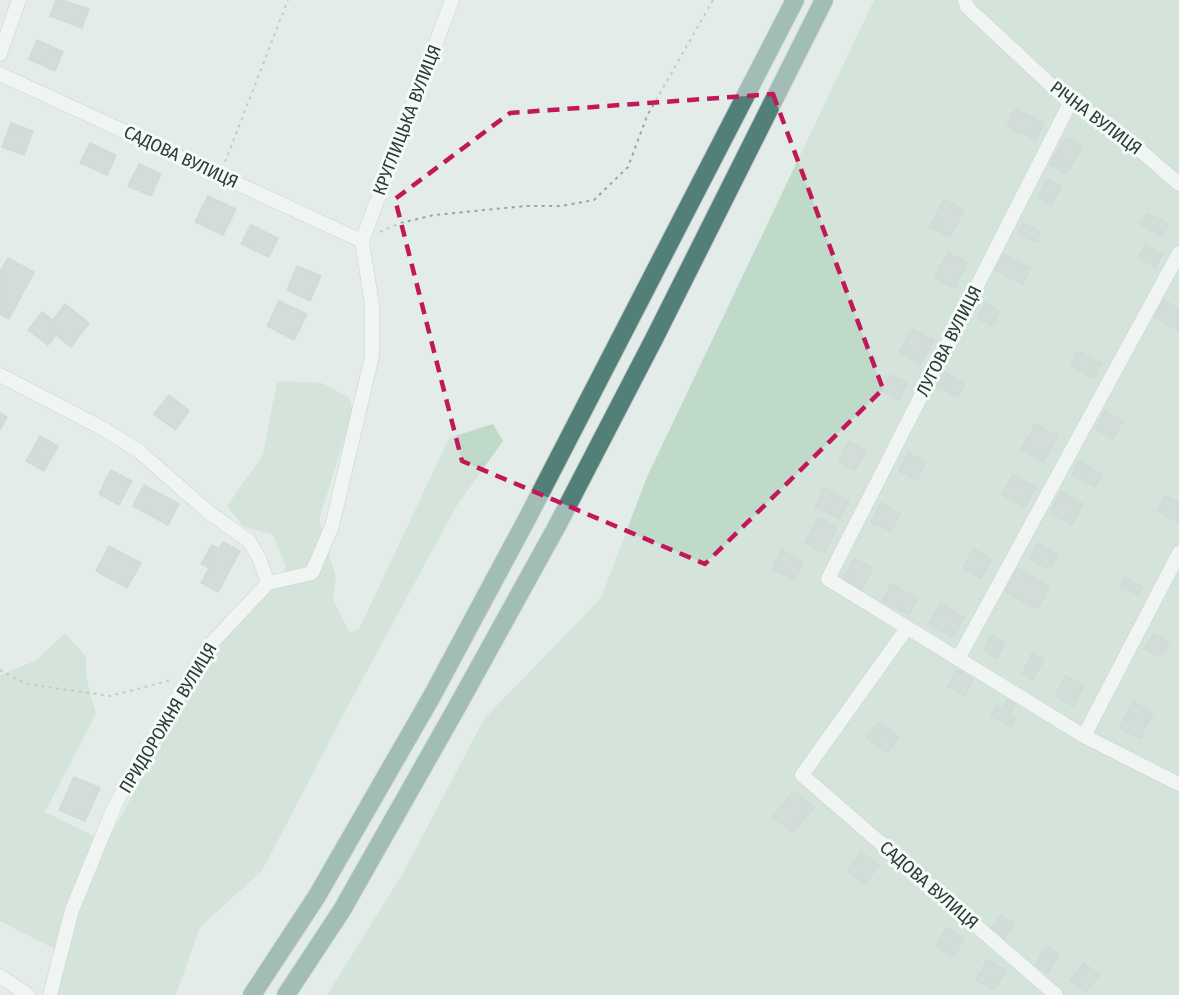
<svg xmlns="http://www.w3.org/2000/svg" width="1179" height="995" font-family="'Fira Sans Condensed',sans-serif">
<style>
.green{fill:#c0dac9}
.building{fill:#bdc9c5;stroke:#b8c5c0;stroke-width:1.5}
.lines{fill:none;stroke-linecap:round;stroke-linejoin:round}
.minor-casing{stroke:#a7b4b0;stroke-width:15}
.trunk-casing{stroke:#c2c8c7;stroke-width:20}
.path{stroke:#89aca3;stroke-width:2;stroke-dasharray:3 4.5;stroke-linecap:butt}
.minor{stroke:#fff;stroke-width:14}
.trunk{stroke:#528079;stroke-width:18}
.marked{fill:none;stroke:#c2185b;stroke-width:4.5;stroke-dasharray:12 8;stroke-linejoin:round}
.labels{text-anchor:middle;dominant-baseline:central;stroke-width:6;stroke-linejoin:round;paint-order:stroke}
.street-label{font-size:18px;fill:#263c37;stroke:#f5f9f7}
</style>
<rect width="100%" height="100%" fill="#e4ece9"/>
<!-- green -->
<g class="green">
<path d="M874,0H1179V995H327L403,873L484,719L601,598L647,477Z"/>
<path d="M277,381L322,383L350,398L353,413L319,519L336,577L333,599L350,633L360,627L449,438L493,424L503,441L456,507L349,704L262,871L200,927L176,995H48L68,956L0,921V675L35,661L65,633L86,657V676L96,714L45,812L92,835L111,834L214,648L271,589L286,568L273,535L243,526L227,506L263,455Z"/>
</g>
<!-- building -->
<g class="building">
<path d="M56,0H62L89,9L82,28L50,16Z"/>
<path d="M37,40L63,52L55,71L29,59Z"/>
<path d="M1016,109L1044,123L1036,140L1007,126Z"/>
<path d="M11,123L33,131L24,155L2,147Z"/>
<path d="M1066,137L1082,146L1066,174L1050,164Z"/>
<path d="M90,143L116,155L107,175L80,163Z"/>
<path d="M139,164L161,174L151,196L128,186Z"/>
<path d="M1047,179L1061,186L1052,205L1038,198Z"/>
<path d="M208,196L236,209L223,235L195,222Z"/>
<path d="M944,200L964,210L950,237L930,227Z"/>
<path d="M1147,213L1168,224L1162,236L1140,224Z"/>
<path d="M1023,223L1040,232L1036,242L1018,233Z"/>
<path d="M251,225L278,238L269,257L241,244Z"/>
<path d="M1145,245L1163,254L1156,267L1138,258Z"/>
<path d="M948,253L967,262L954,288L935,278Z"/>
<path d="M1004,254L1031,268L1023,284L995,270Z"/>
<path d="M8,258L34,272L9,319L0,314V272Z"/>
<path d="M297,266L321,276L310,301L287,290Z"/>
<path d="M1164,300L1179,309V331L1154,317Z"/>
<path d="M279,301L307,314L294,340L267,326Z"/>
<path d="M985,303L1000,311L993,326L977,318Z"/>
<path d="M65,304L89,323L71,347L56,335L48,345L28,330L42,312L53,320Z"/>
<path d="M912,329L934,340L921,364L899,353Z"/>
<path d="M1078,351L1102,364L1094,379L1071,366Z"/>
<path d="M943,372L965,383L958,397L936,386Z"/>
<path d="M890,375L907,383L899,400L882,391Z"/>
<path d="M169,395L189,411L175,430L154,414Z"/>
<path d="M1105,411L1123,421L1113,439L1096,429Z"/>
<path d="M0,413L7,417L0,430Z"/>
<path d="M1035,424L1058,436L1044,462L1021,450Z"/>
<path d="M40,436L58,446L44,471L26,461Z"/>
<path d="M849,441L866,450L855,470L839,462Z"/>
<path d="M908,453L926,462L917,480L899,471Z"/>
<path d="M1079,461L1102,474L1095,487L1072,475Z"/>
<path d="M111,470L132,481L119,505L99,494Z"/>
<path d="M1013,475L1036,487L1025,507L1002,495Z"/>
<path d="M144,485L179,504L168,525L133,506Z"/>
<path d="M824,488L849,501L840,519L815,507Z"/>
<path d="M1061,492L1083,504L1072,524L1050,513Z"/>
<path d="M1165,496L1179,503V522L1157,511Z"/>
<path d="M881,503L900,513L891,531L871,522Z"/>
<path d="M818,517L837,527L824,553L805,543Z"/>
<path d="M223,542L240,551L218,592L201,583L209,568L201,564L212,545L219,549Z"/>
<path d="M1038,543L1058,554L1049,569L1030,559Z"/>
<path d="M109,546L141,563L127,588L96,571Z"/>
<path d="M973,549L992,559L981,578L963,568Z"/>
<path d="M781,550L803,562L794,580L772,569Z"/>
<path d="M854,559L873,568L862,589L843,580Z"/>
<path d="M1015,567L1049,586L1037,609L1002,590Z"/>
<path d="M1125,577L1143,587L1139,595L1120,586Z"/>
<path d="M891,584L918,598L909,615L882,601Z"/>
<path d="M940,603L964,617L953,637L929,624Z"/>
<path d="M1153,634L1169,642L1161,657L1145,649Z"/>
<path d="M991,635L1005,643L997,658L983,650Z"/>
<path d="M1032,653L1044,659L1033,680L1022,674Z"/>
<path d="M957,670L973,679L965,696L948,687Z"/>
<path d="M1065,676L1084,685L1073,706L1055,696Z"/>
<path d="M1007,700L1015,704L1010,714L1016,717L1011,727L991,716L996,706L1002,709Z"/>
<path d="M1133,702L1153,713L1140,738L1120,728Z"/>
<path d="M878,722L899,737L888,753L866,738Z"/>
<path d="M74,777L100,788L85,821L59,810Z"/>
<path d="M794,791L814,807L793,833L773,817Z"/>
<path d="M861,852L879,865L865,884L847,871Z"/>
<path d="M1001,915L1014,924L1002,942L988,932Z"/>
<path d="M946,928L964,938L954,957L936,947Z"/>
<path d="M1046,946L1059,954L1048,973L1035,966Z"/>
<path d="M987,960L1006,970L994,990L976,980Z"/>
<path d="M1084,963L1099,975L1086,992L1070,980Z"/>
</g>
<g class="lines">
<!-- minor casing -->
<g class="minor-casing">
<g id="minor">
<path d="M965,0L967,7L1070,103L1100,119L1134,145L1179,184"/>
<path d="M0,54L19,0"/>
<path d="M0,74L362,241"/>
<path d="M1070,103L828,579L1084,736L1179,784"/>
<path d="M0,375L102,428L140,452L207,511L249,541L259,558L268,583"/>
<path d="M907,628L802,775L1056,995"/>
<path d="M958,659L1179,253"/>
<path d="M1084,736L1179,553"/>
<path d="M0,976L28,995"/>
<path d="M50,995L72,910L115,805L208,647L268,583L312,573L332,526L372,356V305L362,241L452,0"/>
</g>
</g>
<!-- trunk casing -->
<g class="trunk-casing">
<g id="trunk">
<path d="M252,995L317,896L432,696L528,517L795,0"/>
<path d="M286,995L342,910L457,707L557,526L655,337L824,0"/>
</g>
</g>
<!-- path -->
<g class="path">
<path d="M225,162L288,0"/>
<path d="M380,232L400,223L434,215L526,206H561L594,200L628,167L647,116L713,0"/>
<path d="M0,670L26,684L110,696L171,680"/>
</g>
<!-- minor -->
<use href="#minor" class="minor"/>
<!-- trunk -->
<use href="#trunk" class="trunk"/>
</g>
<!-- marked area -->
<path d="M0 0H1179V995H0ZM773,94L883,389L705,564L462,461L395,199L510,113Z" fill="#e4ece9" fill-opacity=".55" fill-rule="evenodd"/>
<path class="marked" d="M773,94L883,389L705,564L462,461L395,199L510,113Z"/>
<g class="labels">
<!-- street labels -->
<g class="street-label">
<text transform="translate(1096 118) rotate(37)">РІЧНА ВУЛИЦЯ</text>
<text transform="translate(407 120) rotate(-69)">КРУГЛИЦЬКА ВУЛИЦЯ</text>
<text transform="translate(181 157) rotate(25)">САДОВА ВУЛИЦЯ</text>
<text transform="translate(949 341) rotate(-63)">ЛУГОВА ВУЛИЦЯ</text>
<text transform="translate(168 718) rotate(-59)">ПРИДОРОЖНЯ ВУЛИЦЯ</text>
<text transform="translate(929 885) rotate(41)">САДОВА ВУЛИЦЯ</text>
</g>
</g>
</svg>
